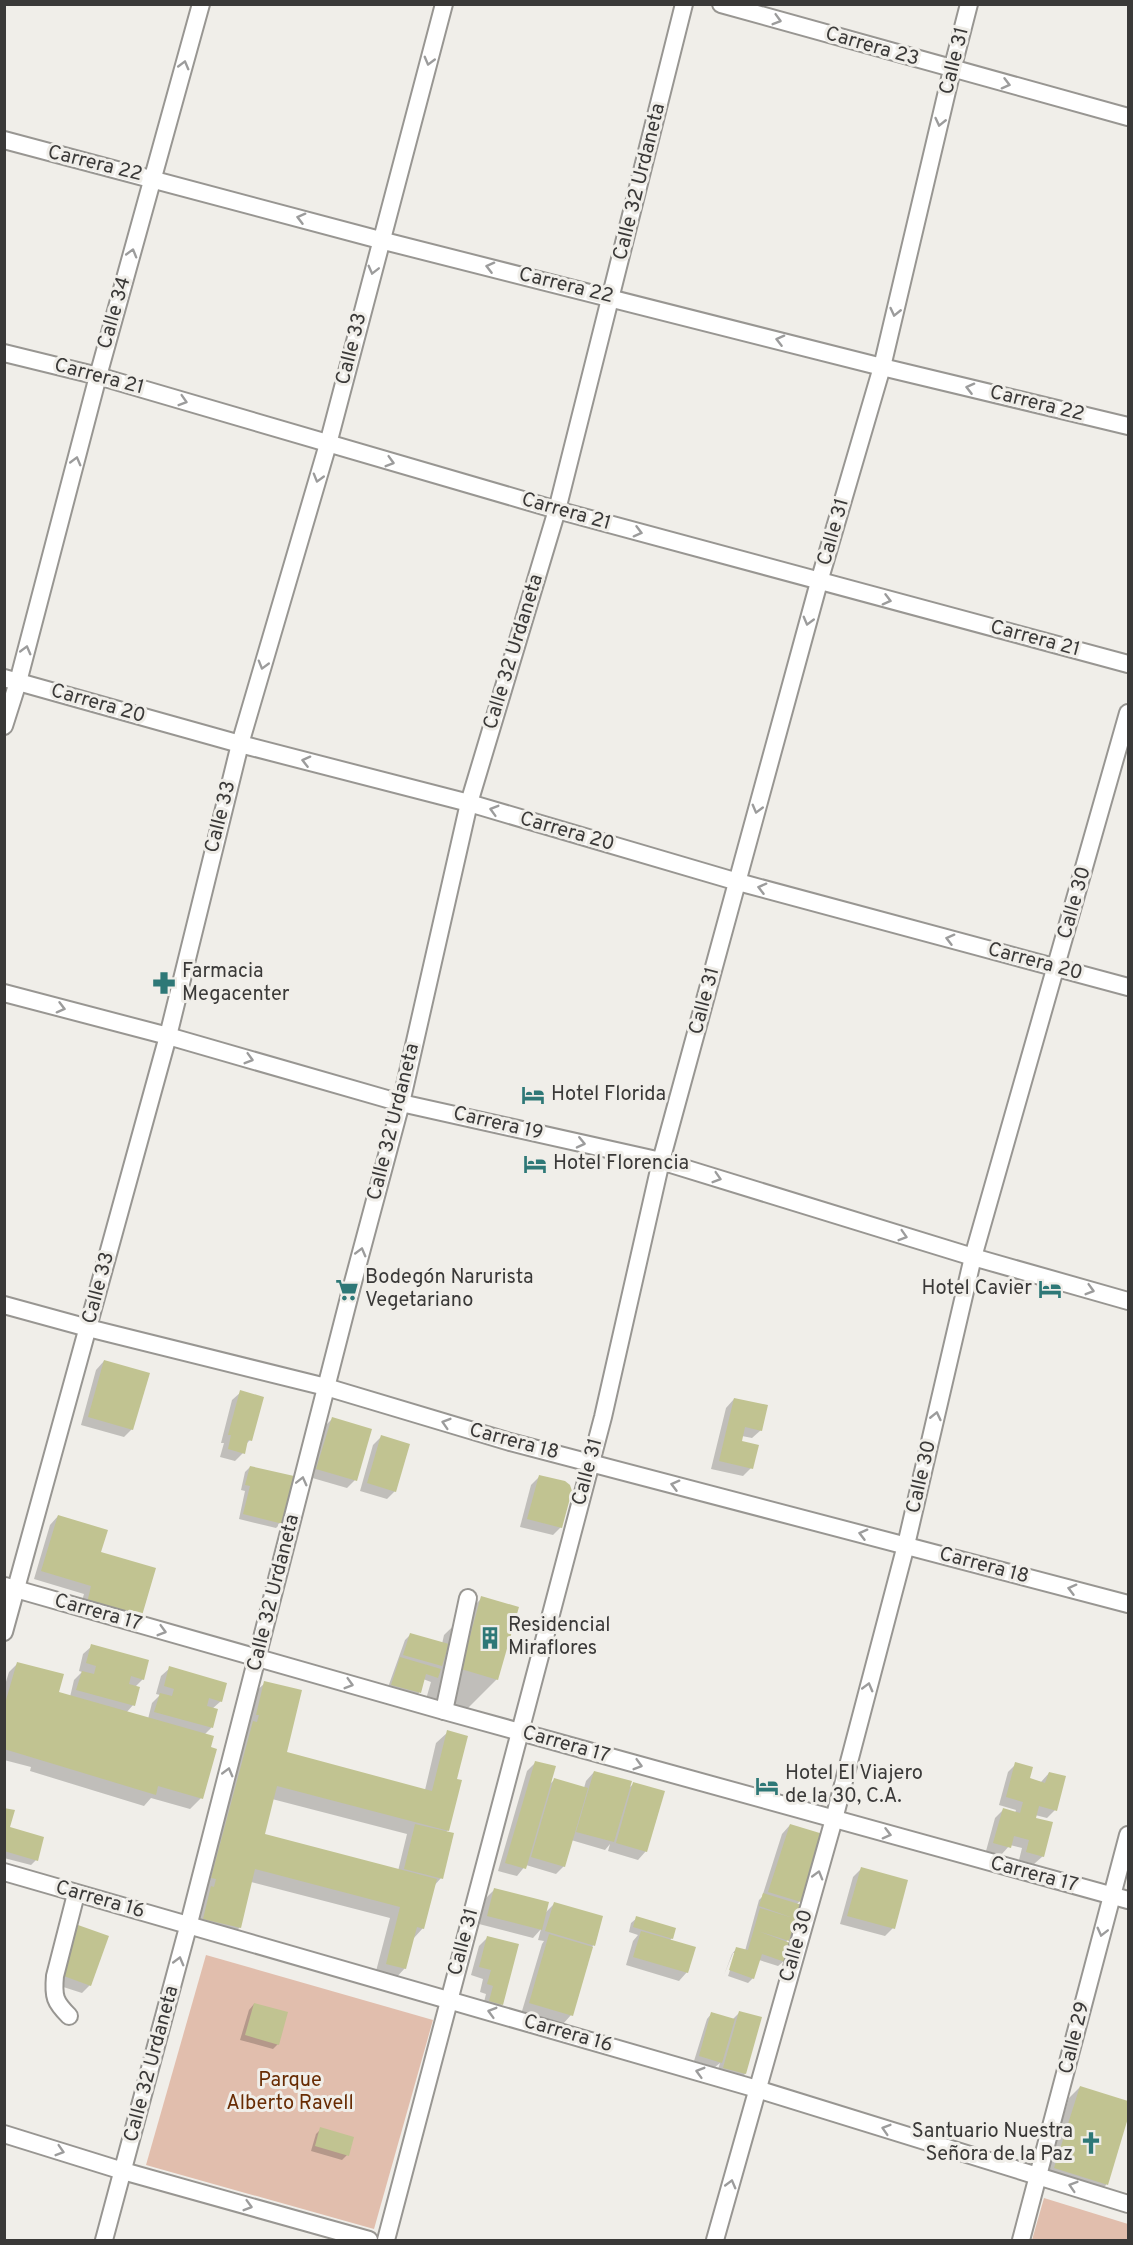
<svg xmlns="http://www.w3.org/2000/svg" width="1133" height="2245" font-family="Overpass,sans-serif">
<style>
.green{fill:#e1bead}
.shadow{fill:#0003;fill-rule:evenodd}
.building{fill:#c1c391}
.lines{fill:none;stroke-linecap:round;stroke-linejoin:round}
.minor-casing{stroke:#989692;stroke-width:20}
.minor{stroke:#fff;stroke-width:16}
.oneway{stroke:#9c9c9c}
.labels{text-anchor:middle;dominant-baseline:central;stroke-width:6;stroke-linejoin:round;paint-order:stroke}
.street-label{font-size:20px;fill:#3a3938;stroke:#f0eee9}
.poi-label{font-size:20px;fill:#3a3938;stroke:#f0eee9;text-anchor:start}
.park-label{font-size:20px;fill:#682c04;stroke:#f0eee9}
</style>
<rect width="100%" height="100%" fill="#f0eee9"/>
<!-- green -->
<g class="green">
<path d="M206,1955L433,2020L374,2229L146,2165Z"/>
<path d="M1044,2198L1128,2224V2240H1032Z"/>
</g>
<!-- shadow -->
<g class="shadow">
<path d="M104,1361L132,1429L124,1437L81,1425L96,1370Z"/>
<path d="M241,1392L250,1440L245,1445L243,1453L235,1461L220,1457L224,1443H221L232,1400Z"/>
<path d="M734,1399L761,1430L752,1438L742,1436L740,1442L751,1468L743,1476L711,1469L726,1408Z"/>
<path d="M332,1419L355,1480L347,1488L309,1477L324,1427Z"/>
<path d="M381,1437L395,1491L387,1499L360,1491L373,1445Z"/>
<path d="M250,1467L281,1523L276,1528L239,1519L245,1491L241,1490L245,1472Z"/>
<path d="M539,1477L561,1527L553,1535L520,1527L531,1485Z"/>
<path d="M58,1516L99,1553L154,1569L79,1611L84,1594L34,1579L50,1525Z"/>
<path d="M482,1598L497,1679L460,1716L424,1706L431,1682L423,1679L419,1693L414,1698L387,1690L405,1640L410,1635L442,1644L444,1635Z"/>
<path d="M92,1646L143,1679L135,1687L133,1705L126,1713L148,1719L152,1703L160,1695L156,1694L161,1676L170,1668L221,1701L212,1709L216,1710L211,1728L204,1735L201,1798L190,1809L151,1798L144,1806L30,1771L31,1767L4,1760V1688L9,1672L18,1663L55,1698L70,1697L74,1680L82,1672L79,1671L83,1654Z"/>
<path d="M265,1683L285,1753L425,1790L436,1743L448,1732L455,1780L448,1830L445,1833L441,1878L433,1887L423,1928L413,1939L405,1968L394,1980L375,1975L390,1918L251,1882L240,1927L229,1939L193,1930L201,1899L206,1891L201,1889L242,1734L249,1726H246L253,1694ZM272,1799L407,1834L398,1871L263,1835Z"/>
<path d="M535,1763L549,1785L554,1780L584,1788L586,1781L594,1772L628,1789L634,1783L646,1851L638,1860L608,1851L610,1844L605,1850L571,1840L564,1866L556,1874L526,1865L517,1876L498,1871L527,1771Z"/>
<path d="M1016,1764L1028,1780L1041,1782L1049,1773L1055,1810L1047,1818L1035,1815L1043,1856L1034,1864L1019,1860L1022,1848L1010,1845L1001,1855L986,1851L995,1818L1003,1810L1015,1813L1016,1810L999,1805L1008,1772Z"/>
<path d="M4,1809L7,1833L36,1860L31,1865L4,1858Z"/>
<path d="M790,1825L800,1901L796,1905L800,1906L786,1943L784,1961L778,1966L759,1960L753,1978L748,1983L728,1976L736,1953H733L724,1975L732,1954L737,1948L745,1951L759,1900L762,1897L782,1834Z"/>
<path d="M861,1869L893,1928L885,1936L840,1924L853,1877Z"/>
<path d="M494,1890L545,1913L554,1904L593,1945L571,2015L563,2024L522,2011L542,1944L544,1941L538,1940L541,1929L533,1938L479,1924L486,1898Z"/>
<path d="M637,1918L672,1938L669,1941L687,1972L679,1981L626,1965L633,1941L638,1935L629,1932L631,1923Z"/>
<path d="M79,1927L90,1985L82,1993L54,1984L70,1935Z"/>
<path d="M487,1938L502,2004L494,2013L482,2010L486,1994L480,1992L483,1979L471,1975L479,1946Z"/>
<path d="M254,2004L278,2044L273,2049L240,2040L249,2010Z"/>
<path d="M740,2012L745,2074L737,2082L716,2076L720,2063L715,2067L694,2061L707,2019L712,2013L732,2020Z"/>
<path d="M1080,2087L1128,2102V2113L1106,2185L1095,2196L1044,2179L1069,2098Z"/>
<path d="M321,2129L347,2155L342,2160L311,2151L316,2134Z"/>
</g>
<!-- building -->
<g class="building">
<path d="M104,1360L150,1373L133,1430L88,1417Z"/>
<path d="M240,1390L264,1397L252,1441L248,1440L245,1454L228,1449L231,1435H228Z"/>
<path d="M734,1398L768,1405L762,1431L745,1427L742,1441L759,1445L753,1469L719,1461Z"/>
<path d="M332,1417L372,1429L357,1481L316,1469Z"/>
<path d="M381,1435L410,1444L396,1492L367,1483Z"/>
<path d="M250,1466L294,1476L283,1524L243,1514L250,1486L245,1485Z"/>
<path d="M539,1475L565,1481L570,1485L572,1491L562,1528L527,1519Z"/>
<path d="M58,1515L108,1530L101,1552L156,1568L141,1619L87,1603L91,1586L41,1571Z"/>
<path d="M481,1596L519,1607L498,1680L461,1669Z"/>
<path d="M410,1633L449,1644L442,1666L403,1655Z"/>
<path d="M91,1644L149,1660L144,1680L131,1676L129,1684L140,1687L135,1706L76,1690L82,1671L94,1674L96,1666L86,1663Z"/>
<path d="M400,1657L441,1669L438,1678L426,1674L421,1693L391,1685Z"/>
<path d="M17,1662L64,1674L59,1692L214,1736L211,1747L217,1749L203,1799L158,1786L156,1795L4,1749V1707Z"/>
<path d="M169,1666L227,1683L222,1702L209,1698L207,1706L218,1709L213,1728L154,1712L160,1693L172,1696L174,1689L164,1686Z"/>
<path d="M264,1681L302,1690L287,1752L432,1791L447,1730L468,1736L457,1779L462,1780L449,1831L277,1786L265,1834L437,1879L424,1929L417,1927L406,1969L386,1964L400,1907L255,1869L241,1928L203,1919L211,1886L214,1887L216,1879L211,1878L253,1721L257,1722L259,1715H256Z"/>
<path d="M535,1761L556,1766L526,1869L505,1863Z"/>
<path d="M1015,1762L1033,1767L1030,1778L1045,1783L1049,1772L1066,1776L1057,1811L1039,1806L1036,1818L1053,1822L1044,1857L1026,1852L1029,1840L1014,1836L1011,1848L993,1843L1003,1808L1020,1813L1023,1802L1006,1797Z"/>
<path d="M594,1771L632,1781L614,1842L576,1832Z"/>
<path d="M554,1778L588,1788L565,1867L531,1857Z"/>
<path d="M633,1782L665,1791L647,1852L616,1843Z"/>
<path d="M4,1808L15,1810L10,1827L44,1837L38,1861L4,1851Z"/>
<path d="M415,1824L454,1833L443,1879L404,1869Z"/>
<path d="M790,1824L823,1834L801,1902L768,1892Z"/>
<path d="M861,1867L908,1880L895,1929L847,1916Z"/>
<path d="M494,1888L549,1902L542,1930L487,1916Z"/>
<path d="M763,1893L802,1905L789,1941L758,1931L790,1943L785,1962L762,1954L754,1979L729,1970L736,1947L748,1950L760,1908L793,1918L759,1906Z"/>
<path d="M554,1902L603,1916L595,1946L545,1931Z"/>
<path d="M636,1916L676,1928L673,1939L633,1927Z"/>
<path d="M78,1925L109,1936L91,1986L61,1975Z"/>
<path d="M641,1931L696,1947L688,1973L633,1957Z"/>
<path d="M549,1934L593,1947L573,2016L529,2003Z"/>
<path d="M487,1936L519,1944L503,2005L489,2001L493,1986L487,1984L491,1970L479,1967Z"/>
<path d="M254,2003L288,2012L279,2045L245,2035Z"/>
<path d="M739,2011L762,2017L746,2074L723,2068Z"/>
<path d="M711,2012L735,2019L722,2063L699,2056Z"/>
<path d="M1080,2086L1128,2101V2118L1108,2185L1054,2168Z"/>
<path d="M320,2127L354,2137L349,2156L315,2146Z"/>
</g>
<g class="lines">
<!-- minor casing -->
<g class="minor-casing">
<g id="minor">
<path d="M721,4L1128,117"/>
<path d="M4,140L380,240L882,367L1128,426"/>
<path d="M4,353L98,376L557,510L1128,664"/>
<path d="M4,678L240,744L469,803L738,882L1128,987"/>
<path d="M4,726L18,682L98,376L201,4"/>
<path d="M4,993L168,1036L401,1103L661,1161L973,1257L1128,1301"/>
<path d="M4,1305L88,1328L326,1387L510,1442L1128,1604"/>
<path d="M5,1586L444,1711L1128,1900"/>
<path d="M4,1632L168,1036L240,744L328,444L444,4"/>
<path d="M444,1711L468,1598"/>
<path d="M4,1872L757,2089L1128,2204"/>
<path d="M69,2016C55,2002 53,1997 55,1976L76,1894"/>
<path d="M4,2134L123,2171L369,2240"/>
<path d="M104,2240L188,1927L352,1286L401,1103L469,803L557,510L684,4"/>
<path d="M386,2240L603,1417L661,1161L819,582L882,367L952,70L969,4"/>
<path d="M715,2240L834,1819L906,1545L973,1257L1128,713"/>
<path d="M1021,2240L1128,1835"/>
</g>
</g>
<!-- minor -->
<use href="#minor" class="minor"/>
</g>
<!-- one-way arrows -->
<defs><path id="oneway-chevron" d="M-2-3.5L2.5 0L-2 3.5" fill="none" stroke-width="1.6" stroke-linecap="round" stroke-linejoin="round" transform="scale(1.5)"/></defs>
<g class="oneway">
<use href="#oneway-chevron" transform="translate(777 20) rotate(16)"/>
<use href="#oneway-chevron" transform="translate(429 61) rotate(105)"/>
<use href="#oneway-chevron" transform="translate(184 65) rotate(-75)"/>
<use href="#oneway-chevron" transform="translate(1006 84) rotate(15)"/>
<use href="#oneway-chevron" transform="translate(940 122) rotate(103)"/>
<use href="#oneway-chevron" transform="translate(301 218) rotate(-165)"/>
<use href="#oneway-chevron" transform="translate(132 253) rotate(-74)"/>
<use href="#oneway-chevron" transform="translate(490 267) rotate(-166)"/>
<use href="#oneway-chevron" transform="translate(373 270) rotate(104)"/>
<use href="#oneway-chevron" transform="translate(895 312) rotate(103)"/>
<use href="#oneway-chevron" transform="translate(780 340) rotate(-166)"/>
<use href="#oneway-chevron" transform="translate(970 388) rotate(-166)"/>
<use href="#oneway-chevron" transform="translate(183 401) rotate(17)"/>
<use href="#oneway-chevron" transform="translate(76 461) rotate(-75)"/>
<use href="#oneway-chevron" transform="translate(390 462) rotate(16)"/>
<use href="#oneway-chevron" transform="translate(318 478) rotate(106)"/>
<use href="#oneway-chevron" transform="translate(638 532) rotate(15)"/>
<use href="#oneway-chevron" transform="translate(887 600) rotate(15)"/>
<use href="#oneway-chevron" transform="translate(808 621) rotate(105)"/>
<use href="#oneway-chevron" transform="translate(26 650) rotate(-75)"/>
<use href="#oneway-chevron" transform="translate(263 665) rotate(106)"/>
<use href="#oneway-chevron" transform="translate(306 761) rotate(-166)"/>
<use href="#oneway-chevron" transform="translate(757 809) rotate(105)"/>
<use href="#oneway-chevron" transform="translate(494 810) rotate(-164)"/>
<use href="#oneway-chevron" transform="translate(762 888) rotate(-165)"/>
<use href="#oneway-chevron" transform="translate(950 939) rotate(-165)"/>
<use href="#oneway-chevron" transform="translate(61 1008) rotate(15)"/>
<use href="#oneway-chevron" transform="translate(249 1059) rotate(16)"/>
<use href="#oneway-chevron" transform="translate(581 1143) rotate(13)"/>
<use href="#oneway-chevron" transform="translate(717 1178) rotate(17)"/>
<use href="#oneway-chevron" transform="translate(903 1236) rotate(17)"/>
<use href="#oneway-chevron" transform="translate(361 1252) rotate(-75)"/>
<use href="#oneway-chevron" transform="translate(1090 1290) rotate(16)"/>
<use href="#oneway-chevron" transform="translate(936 1416) rotate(-77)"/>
<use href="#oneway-chevron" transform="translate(446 1423) rotate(-163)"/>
<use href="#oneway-chevron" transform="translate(302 1481) rotate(-76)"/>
<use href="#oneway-chevron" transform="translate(675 1485) rotate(-165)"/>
<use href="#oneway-chevron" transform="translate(863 1534) rotate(-165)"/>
<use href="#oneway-chevron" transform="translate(1072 1589) rotate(-165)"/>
<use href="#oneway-chevron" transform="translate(162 1631) rotate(16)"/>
<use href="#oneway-chevron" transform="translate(349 1684) rotate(16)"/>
<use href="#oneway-chevron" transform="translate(868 1687) rotate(-75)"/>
<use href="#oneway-chevron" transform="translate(638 1765) rotate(16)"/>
<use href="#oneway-chevron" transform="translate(228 1772) rotate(-75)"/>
<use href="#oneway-chevron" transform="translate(887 1834) rotate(15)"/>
<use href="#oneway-chevron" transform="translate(818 1875) rotate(-74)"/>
<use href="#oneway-chevron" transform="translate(1102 1932) rotate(104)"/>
<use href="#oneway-chevron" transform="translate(179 1961) rotate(-75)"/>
<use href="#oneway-chevron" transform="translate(492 2012) rotate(-164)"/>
<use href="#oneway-chevron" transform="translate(700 2072) rotate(-164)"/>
<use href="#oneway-chevron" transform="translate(886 2129) rotate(-163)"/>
<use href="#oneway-chevron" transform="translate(60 2151) rotate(17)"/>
<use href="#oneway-chevron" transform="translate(731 2184) rotate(-75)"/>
<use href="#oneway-chevron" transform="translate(1073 2186) rotate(-163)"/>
<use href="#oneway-chevron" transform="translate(248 2206) rotate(16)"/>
</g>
<!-- icons -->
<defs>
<g id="pharmacy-bare" transform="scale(1.8)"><path d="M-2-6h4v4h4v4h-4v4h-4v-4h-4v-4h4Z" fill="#2e7877" stroke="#f0eee9" stroke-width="2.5" paint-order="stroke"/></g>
<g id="hotel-bare" transform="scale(1.8)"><path d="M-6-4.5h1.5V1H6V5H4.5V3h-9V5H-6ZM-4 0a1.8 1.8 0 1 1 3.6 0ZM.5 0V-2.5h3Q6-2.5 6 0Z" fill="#2e7877" stroke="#f0eee9" stroke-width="2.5" paint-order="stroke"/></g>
<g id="supermarket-bare" transform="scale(1.8)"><path d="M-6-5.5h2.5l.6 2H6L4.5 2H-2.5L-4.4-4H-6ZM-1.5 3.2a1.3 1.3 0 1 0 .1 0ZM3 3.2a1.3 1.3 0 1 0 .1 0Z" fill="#2e7877" stroke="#f0eee9" stroke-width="2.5" paint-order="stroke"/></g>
<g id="building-bare" transform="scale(1.8)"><path d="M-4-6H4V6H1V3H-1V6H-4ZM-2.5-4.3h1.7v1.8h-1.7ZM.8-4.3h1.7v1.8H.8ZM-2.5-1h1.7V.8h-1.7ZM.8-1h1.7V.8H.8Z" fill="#2e7877" stroke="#f0eee9" stroke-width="2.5" paint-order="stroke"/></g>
<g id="church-bare" transform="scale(1.8)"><path d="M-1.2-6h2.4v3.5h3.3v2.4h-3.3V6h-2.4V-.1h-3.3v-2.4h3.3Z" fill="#2e7877" stroke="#f0eee9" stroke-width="2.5" paint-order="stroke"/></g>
</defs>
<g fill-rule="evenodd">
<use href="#pharmacy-bare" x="164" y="983"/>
<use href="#hotel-bare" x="533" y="1095"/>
<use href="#hotel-bare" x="535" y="1164"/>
<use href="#hotel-bare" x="1050" y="1289"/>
<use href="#supermarket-bare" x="347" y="1290"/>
<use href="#building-bare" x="490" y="1638"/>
<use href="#hotel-bare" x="767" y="1786"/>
<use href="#church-bare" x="1091" y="2143"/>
</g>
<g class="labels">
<!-- street labels -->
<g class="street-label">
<text transform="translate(872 47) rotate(16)">Carrera 23</text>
<text transform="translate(955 61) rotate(-76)">Calle 31</text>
<text transform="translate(95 164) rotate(14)">Carrera 22</text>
<text transform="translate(640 182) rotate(-76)">Calle 32 Urdaneta</text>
<text transform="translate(566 286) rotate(14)">Carrera 22</text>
<text transform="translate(115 313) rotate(-74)">Calle 34</text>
<text transform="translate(352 349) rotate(-76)">Calle 33</text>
<text transform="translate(99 377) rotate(15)">Carrera 21</text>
<text transform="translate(1037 404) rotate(14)">Carrera 22</text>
<text transform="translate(566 512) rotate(16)">Carrera 21</text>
<text transform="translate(834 532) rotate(-74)">Calle 31</text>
<text transform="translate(1035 639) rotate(15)">Carrera 21</text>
<text transform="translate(514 652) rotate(-73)">Calle 32 Urdaneta</text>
<text transform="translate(98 704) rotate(16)">Carrera 20</text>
<text transform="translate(221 817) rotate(-76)">Calle 33</text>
<text transform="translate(567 832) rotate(16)">Carrera 20</text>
<text transform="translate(1075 903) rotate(-74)">Calle 30</text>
<text transform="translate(1035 962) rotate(15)">Carrera 20</text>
<text transform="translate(705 1001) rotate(-75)">Calle 31</text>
<text transform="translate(394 1122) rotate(-76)">Calle 32 Urdaneta</text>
<text transform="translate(498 1124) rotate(13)">Carrera 19</text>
<text transform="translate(99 1288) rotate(-75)">Calle 33</text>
<text transform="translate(514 1442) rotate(15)">Carrera 18</text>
<text transform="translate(588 1472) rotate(-75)">Calle 31</text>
<text transform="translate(922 1477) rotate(-77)">Calle 30</text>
<text transform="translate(984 1566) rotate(15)">Carrera 18</text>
<text transform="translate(274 1593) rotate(-76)">Calle 32 Urdaneta</text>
<text transform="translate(98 1613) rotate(16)">Carrera 17</text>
<text transform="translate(566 1745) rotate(16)">Carrera 17</text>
<text transform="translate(1034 1875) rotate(15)">Carrera 17</text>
<text transform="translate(100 1900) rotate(16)">Carrera 16</text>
<text transform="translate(464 1942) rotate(-75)">Calle 31</text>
<text transform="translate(797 1946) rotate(-74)">Calle 30</text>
<text transform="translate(568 2034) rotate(16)">Carrera 16</text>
<text transform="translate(1075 2038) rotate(-76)">Calle 29</text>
<text transform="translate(152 2064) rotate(-75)">Calle 32 Urdaneta</text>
</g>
<!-- poi labels -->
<g class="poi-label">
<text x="182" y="972">Farmacia<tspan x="182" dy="23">Megacenter</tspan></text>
<text x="551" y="1095">Hotel Florida</text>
<text x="553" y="1164">Hotel Florencia</text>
<text x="365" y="1278">Bodegón Narurista<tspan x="365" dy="23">Vegetariano</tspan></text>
<text x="1032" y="1289" text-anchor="end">Hotel Cavier</text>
<text x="508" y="1626">Residencial<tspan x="508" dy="23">Miraflores</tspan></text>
<text x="785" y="1774">Hotel El Viajero<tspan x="785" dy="23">de la 30, C.A.</tspan></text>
<text x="1073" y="2132" text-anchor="end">Santuario Nuestra<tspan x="1073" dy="23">Señora de la Paz</tspan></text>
</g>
<!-- park labels -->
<g class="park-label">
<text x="290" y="2081">Parque<tspan x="290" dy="23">Alberto Ravell</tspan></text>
</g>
</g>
<!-- border -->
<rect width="1133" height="2245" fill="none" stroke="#3a3938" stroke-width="12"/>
</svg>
